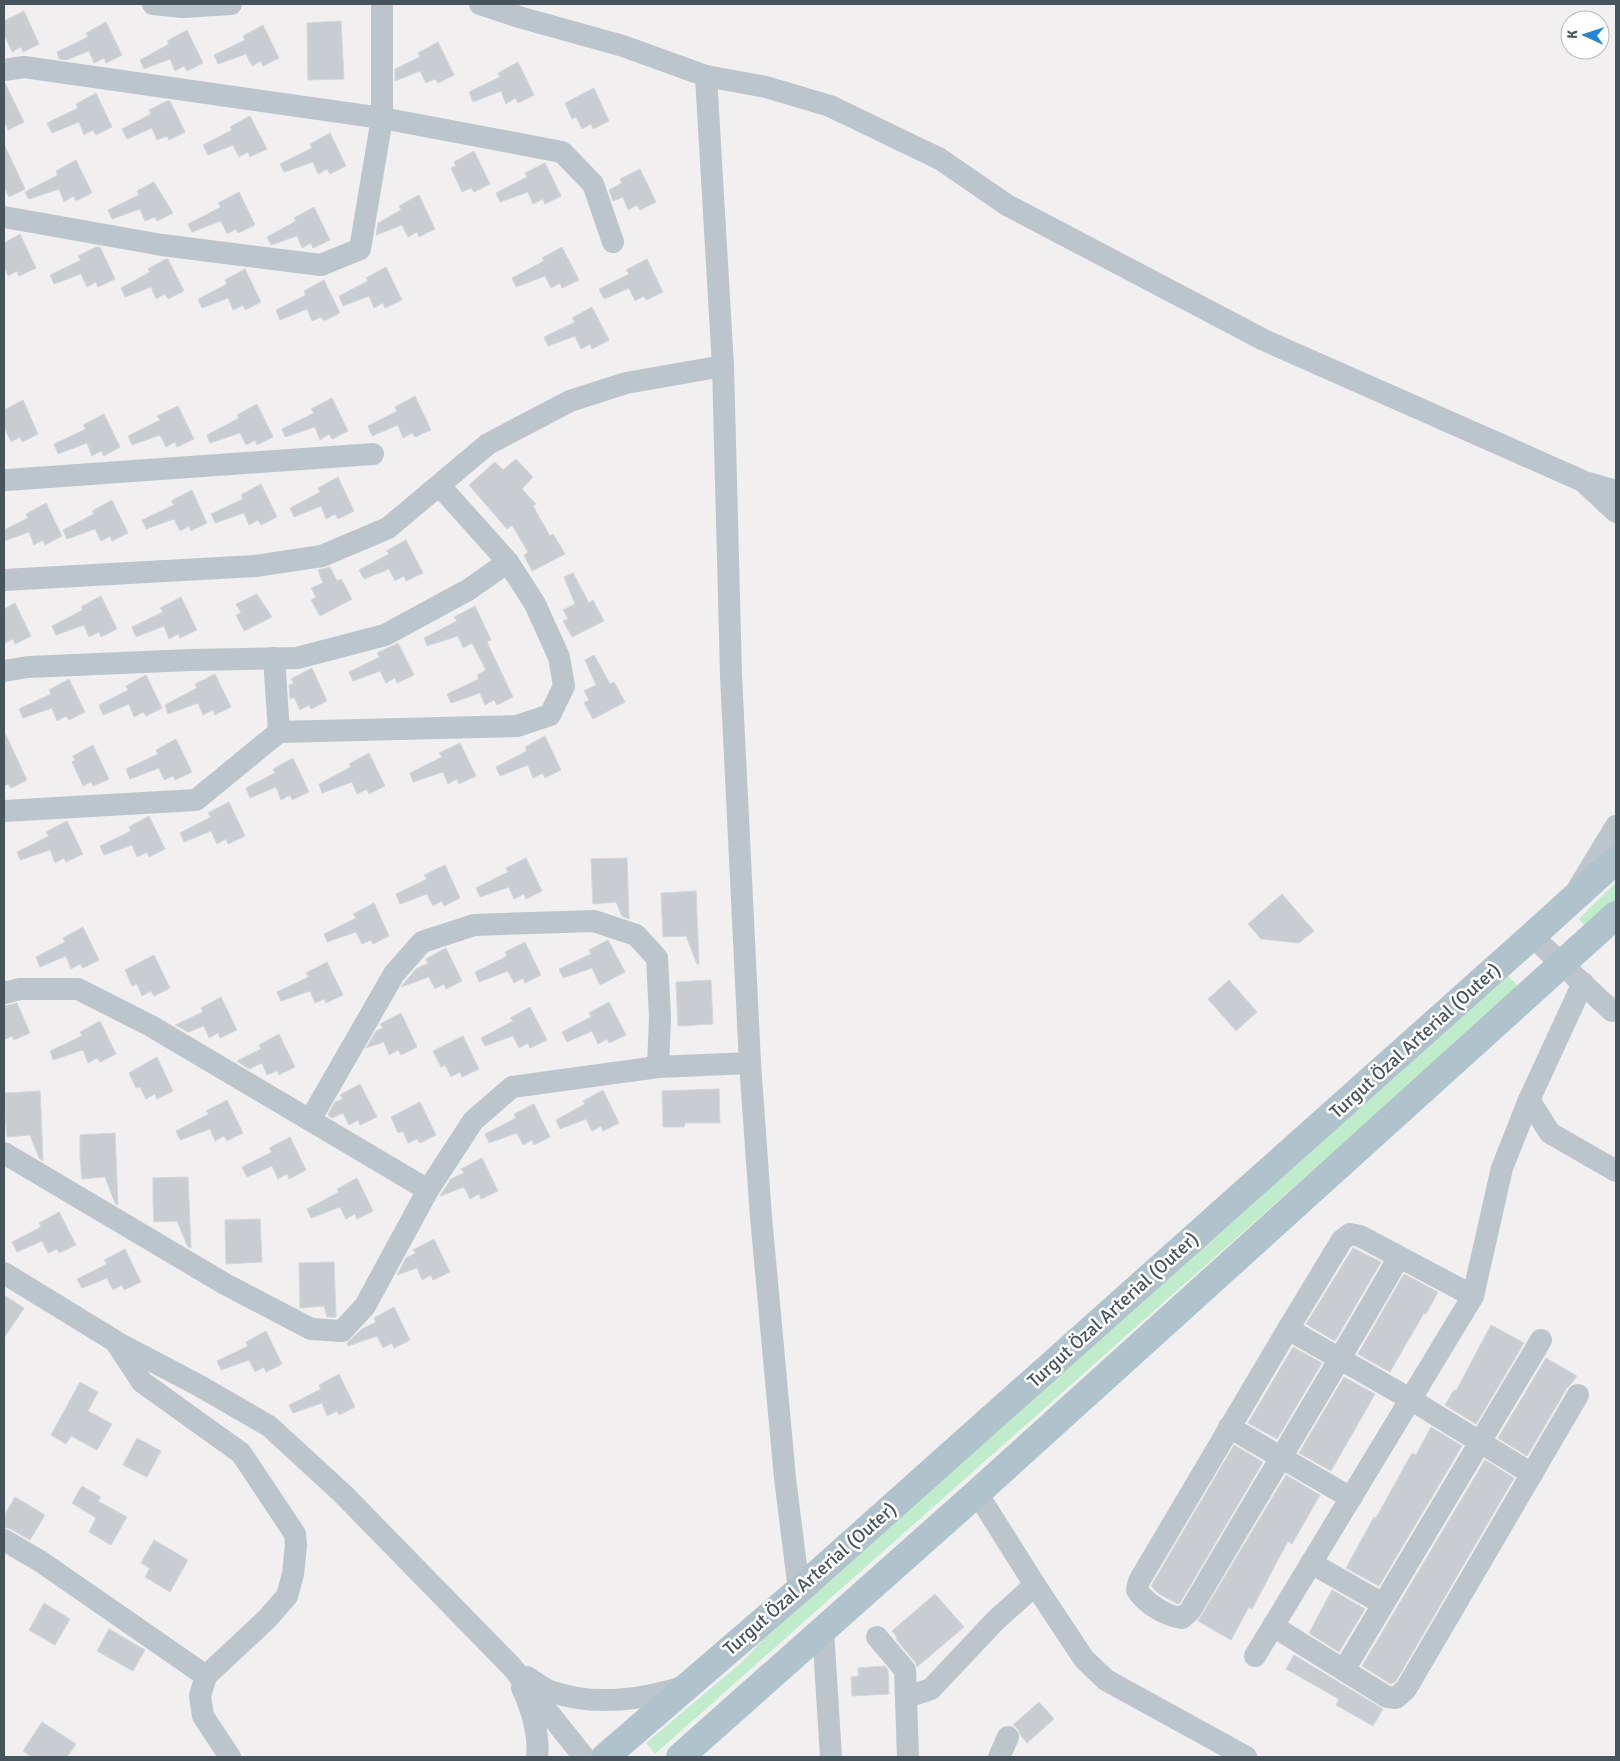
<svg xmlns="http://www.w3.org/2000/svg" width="1620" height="1761" font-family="Signika,sans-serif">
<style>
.green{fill:#c0eccc}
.building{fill:#c9cdd1;stroke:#d3d6da}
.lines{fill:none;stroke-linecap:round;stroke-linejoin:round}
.minor{stroke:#bbc5cb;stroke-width:22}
.major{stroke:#b0c2cc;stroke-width:28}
.labels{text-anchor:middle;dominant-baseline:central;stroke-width:5;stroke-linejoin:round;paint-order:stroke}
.street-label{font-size:19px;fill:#48545b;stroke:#fff}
</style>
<rect width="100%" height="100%" fill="#f1efef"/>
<!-- green -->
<g class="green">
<path d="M1616,882V900L1586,927L1579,919Z"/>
<path d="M1506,974L1519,987L655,1754L646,1743L742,1662L776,1626Z"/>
</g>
<!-- building -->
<g class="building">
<path d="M24,11L39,44L23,52L21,47L12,52L4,34V21Z"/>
<path d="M341,21L344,79L308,80L307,23Z"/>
<path d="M106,22L122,55L106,63L104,58L94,63L89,51L66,60L59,59L57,52L88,37L86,33Z"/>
<path d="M263,25L279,58L263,66L261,61L252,66L246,54L218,64L214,55L245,40L243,36Z"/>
<path d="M187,30L203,63L187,71L184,66L175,71L170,59L144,69L140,60L169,44L167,41Z"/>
<path d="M438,42L454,75L438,83L435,79L426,83L420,71L395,81V69L420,57L418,53Z"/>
<path d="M518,62L534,95L518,103L515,98L506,104L501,91L473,102L469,92L500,77L498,73Z"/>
<path d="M4,83H5L24,122L8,130L4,121Z"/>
<path d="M594,88L609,121L593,129L591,124L582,129L576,117L572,119L565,103Z"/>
<path d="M96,93L112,127L96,135L93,130L84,135L79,122L52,133L47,123L78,108L76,104Z"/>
<path d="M167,101H170L185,132L169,140L167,136L157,140L152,128L127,139L122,129L151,114L149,110Z"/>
<path d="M250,116L267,149L250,157L248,152L239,157L233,145L208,155L203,145L232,130L230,127Z"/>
<path d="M330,133L346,166L330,174L327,169L318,174L313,162L284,172L280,164L312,148L310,144Z"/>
<path d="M4,144L25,189L9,197L4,187Z"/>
<path d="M474,151L490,184L474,192L471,188L462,192L451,168L456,166L454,162Z"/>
<path d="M76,160L92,193L76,201L73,196L64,202L59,189L29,199L25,192L58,175L56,171Z"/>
<path d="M545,163L561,196L545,204L543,199L533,204L528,192L500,202L496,193L527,177L525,173Z"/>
<path d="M640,169L656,202L640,210L637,205L628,210L623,197L613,201L609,190L622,183L620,179Z"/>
<path d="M154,182L173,213L157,221L155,217L145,221L140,209L112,219L108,210L139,195L137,191Z"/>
<path d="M239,192L255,225L238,233L236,229L227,234L221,221L192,232L188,224L221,207L218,203Z"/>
<path d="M419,195L435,229L419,237L417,232L408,237L402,225L376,235L378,223L401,210L399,206Z"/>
<path d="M314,207L330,240L313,248L311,243L302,248L297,236L271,245L267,237L296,221L294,218Z"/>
<path d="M20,234L36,268L19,276L17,271L8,276L4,266V243Z"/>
<path d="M96,247H100L115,279L98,287L96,282L87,287L81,274L54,284L50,275L81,260L78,256Z"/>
<path d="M562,247L579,280L562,288L560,283L551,288L545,276L516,287L512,278L544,261L542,258Z"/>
<path d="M166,259H168L184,291L168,299L165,294L156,299L151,287L125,297L121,288L150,272L148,269Z"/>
<path d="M647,259L663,292L646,300L644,296L635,301L629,288L604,299L599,289L629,274L626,270Z"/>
<path d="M386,267L402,300L385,308L383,303L374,308L369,296L343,306L339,296L368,281L366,278Z"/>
<path d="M245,269L261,302L245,310L243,305L233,310L228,298L202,308L198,299L227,284L225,280Z"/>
<path d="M324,280L340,313L324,321L321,317L312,321L307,309L280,320L276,310L306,295L304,291Z"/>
<path d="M592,307L609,340L592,349L590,344L581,349L575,336L548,346L544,337L575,322L572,318Z"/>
<path d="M415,396L431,430L415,437L412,433L403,438L398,425L372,436L368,426L397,411L395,407Z"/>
<path d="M332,398L348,431L332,439L329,434L320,440L315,427L285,437L282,429L314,413L311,409Z"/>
<path d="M23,400L38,434L22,442L20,437L11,442L4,426V410Z"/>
<path d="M257,404L273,437L257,445L255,440L246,445L240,433L210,443L207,435L239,418L237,415Z"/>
<path d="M178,406L194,439L177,447L175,442L166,447L160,435L132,445L128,436L160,420L157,416Z"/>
<path d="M104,414L120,447L104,456L101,451L92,456L87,443L58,454L54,444L86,429L83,425Z"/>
<path d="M516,459L533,477L522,489L536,504L533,506L550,536L553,534L565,554L532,571L524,555L528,552L512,525L507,529L469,485L495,462L503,470Z"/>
<path d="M338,477L354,511L338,519L335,514L326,519L321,506L294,517L290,508L320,492L318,488Z"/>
<path d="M261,484L277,517L261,525L258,520L249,525L244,513L215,523L211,514L243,499L241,495Z"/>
<path d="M192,490L207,523L191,531L189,526L180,531L174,519L146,529L142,520L174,505L171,501Z"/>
<path d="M112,500L128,533L112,541L110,536L101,541L95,529L67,539L63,530L94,514L92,511Z"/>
<path d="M46,503L62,536L45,545L43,540L34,545L29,532L4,541V530L28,518L26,514Z"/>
<path d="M406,540L423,573L406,581L404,576L395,581L389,569L364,579L359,570L389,554L386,551Z"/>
<path d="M330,567L337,581L341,579L352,599L320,616L311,600L316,597L311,588L323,583L318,570Z"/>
<path d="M573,573L589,603L593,600L604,621L572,637L563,621L568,619L563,610L575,604L564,577Z"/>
<path d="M257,594L272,617L244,631L236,615L241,613L236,604Z"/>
<path d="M101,596L117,629L101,637L99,632L89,637L84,625L56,635L52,626L83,610L81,607Z"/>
<path d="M181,597L197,630L180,638L178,634L169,639L164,626L136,637L132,627L163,612L160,608Z"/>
<path d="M15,603L31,636L15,644L13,639L4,644V609Z"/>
<path d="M475,606L491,640L487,642L513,697L497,705L494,700L485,705L480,693L451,703L447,694L479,679L477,675L486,670L472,643L463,648L458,636L427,646L424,638L457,621L454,617Z"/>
<path d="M398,643L414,675L397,683L395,678L386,683L380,671L353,681L349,672L380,657L377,653Z"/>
<path d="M594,655L610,684L614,682L625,702L593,719L584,703L589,700L584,691L596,685L585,660Z"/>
<path d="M312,668L327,701L311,709L309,705L300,710L294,697L290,699L289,685L294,683L291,679Z"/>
<path d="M215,674L231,707L215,715L213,710L203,715L198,703L168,714L165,705L197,688L195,684Z"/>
<path d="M146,675L162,708L146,716L143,712L134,717L129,704L103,715L99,705L128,690L126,686Z"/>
<path d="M69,679L85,712L69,720L66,716L57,721L52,708L23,718L19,709L51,694L49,690Z"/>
<path d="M4,731L27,780L11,788L8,784L4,786Z"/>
<path d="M545,736L561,770L545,778L543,773L533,778L528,765L500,776L496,767L527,751L525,747Z"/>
<path d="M176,739L192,772L175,780L173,776L164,780L159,768L130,779L126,769L158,754L156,750Z"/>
<path d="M460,743L476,776L459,784L457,779L448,784L443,772L413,782L410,773L442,757L439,753Z"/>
<path d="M93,745L109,779L93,786L91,782L83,786L72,762L75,760L73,756Z"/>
<path d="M369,753L385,786L369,794L367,789L357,794L352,782L322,793L319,784L351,767L349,764Z"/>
<path d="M293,758L309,792L292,800L290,795L281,800L276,787L250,798L246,788L275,773L273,769Z"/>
<path d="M229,802L245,836L228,844L226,839L217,844L211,831L184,842L180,833L211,817L208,813Z"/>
<path d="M149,816L165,849L149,857L147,852L137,857L132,845L104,855L100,846L131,831L129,827Z"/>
<path d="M67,821L83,854L66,862L64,858L55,863L50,850L20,860L17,852L49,836L46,832Z"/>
<path d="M526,858L542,891L526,899L524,894L514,899L509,887L480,897L476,888L508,872L506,868Z"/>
<path d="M627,858L628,888L629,919L622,916L616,902L593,904L592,882L591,859Z"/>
<path d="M445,865L460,898L444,906L442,901L433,906L427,894L400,904L396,894L427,879L424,875Z"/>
<path d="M696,891L699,964H697L686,936L663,937L661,893Z"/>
<path d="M1282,894L1314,931L1299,943L1261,939L1248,924Z"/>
<path d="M374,903L389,936L373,944L371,940L362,944L356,932L327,942L324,934L356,918L353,914Z"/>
<path d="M83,927L99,960L83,968L80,964L71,969L66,956L40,967L36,957L65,942L63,938Z"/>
<path d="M608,940L625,972L600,985L592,968L563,978L559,969L591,954L589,950Z"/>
<path d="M525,942L541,975L525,983L523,978L514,983L508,971L479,982L475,972L507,956L505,952Z"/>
<path d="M446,948L462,981L446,989L444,984L435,989L429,977L401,987L416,969L428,963L426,959Z"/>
<path d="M154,955L170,988L154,996L151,991L142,996L137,984L132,986L125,970Z"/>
<path d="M327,962L343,995L326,1003L324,999L315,1003L310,991L281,1001L277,992L309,977L306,973Z"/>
<path d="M711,980L713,1024L678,1026L676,982Z"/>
<path d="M1229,980L1257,1012L1236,1031L1208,999Z"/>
<path d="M221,997L237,1030L220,1038L218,1033L209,1038L204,1026L188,1032L175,1025L203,1012L201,1008Z"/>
<path d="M609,1002L626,1035L609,1043L607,1039L598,1044L592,1031L567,1042L562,1032L591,1017L589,1013Z"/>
<path d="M17,1003L30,1033L14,1040L12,1036L4,1040V1006Z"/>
<path d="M530,1007L547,1040L530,1048L528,1043L519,1048L513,1036L485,1046L481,1038L513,1021L510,1018Z"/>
<path d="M401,1013L417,1047L401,1055L398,1050L389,1055L384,1042L366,1048L376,1031L383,1028L380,1024Z"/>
<path d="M100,1021L116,1054L100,1062L97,1058L88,1063L83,1050L53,1060L50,1051L82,1036L80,1032Z"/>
<path d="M279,1034L295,1067L279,1075L277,1071L267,1075L262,1063L249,1069L237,1061L261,1049L259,1045Z"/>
<path d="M463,1036L479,1069L462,1077L460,1072L451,1077L445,1065L441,1067L433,1051Z"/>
<path d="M157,1057L173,1091L157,1099L155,1094L146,1099L140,1087L136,1088L129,1073Z"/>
<path d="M360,1084L377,1117L360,1125L358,1120L349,1125L343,1113L332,1118L328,1115L335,1102L343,1099L340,1095Z"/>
<path d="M719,1089L720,1123H685L684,1127H663L662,1091Z"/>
<path d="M603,1090L619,1123L603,1131L601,1126L592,1131L586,1119L560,1129L556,1120L585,1104L583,1101Z"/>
<path d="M40,1091L41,1110L43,1161L39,1158L30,1135L7,1137L5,1115V1093Z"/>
<path d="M227,1100L243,1133L227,1141L224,1136L215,1141L210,1129L180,1140L176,1131L209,1114L206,1111Z"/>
<path d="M420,1102L436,1135L420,1143L417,1139L408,1143L403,1131L398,1133L391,1117Z"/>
<path d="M534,1104L550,1137L534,1145L532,1140L523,1145L517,1133L489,1143L485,1134L516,1118L514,1114Z"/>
<path d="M115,1133L118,1205H117L115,1203L105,1177L82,1179L80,1157V1135Z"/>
<path d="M290,1137L306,1170L289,1179L287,1174L278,1179L272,1166L247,1177L242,1167L272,1152L269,1148Z"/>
<path d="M482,1158L498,1191L481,1199L479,1194L470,1199L464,1187L440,1196L451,1179L464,1173L461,1169Z"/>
<path d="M188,1177L191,1248L188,1247L177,1221L154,1222L153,1201V1178Z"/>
<path d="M357,1178L373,1211L357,1219L355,1214L346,1219L340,1207L311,1218L307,1209L339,1192L337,1189Z"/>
<path d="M59,1212L76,1245L59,1253L57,1249L48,1253L42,1241L17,1252L12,1242L41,1227L39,1223Z"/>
<path d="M260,1219L262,1262L226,1264L225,1220Z"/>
<path d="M434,1239L450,1272L433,1280L431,1275L422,1280L417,1268L397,1275L406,1258L416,1253L413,1250Z"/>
<path d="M1353,1248L1381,1262L1335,1341L1306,1324Z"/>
<path d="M125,1249L141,1282L124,1290L122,1285L113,1290L107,1278L82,1288L77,1279L107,1264L104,1260Z"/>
<path d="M334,1262L336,1317H327L324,1306L300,1308L299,1263Z"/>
<path d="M1404,1274L1438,1292L1426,1314L1424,1313L1390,1372L1358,1354Z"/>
<path d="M4,1295L24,1308L4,1338Z"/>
<path d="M394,1307L410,1340L394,1348L392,1343L383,1348L377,1336L348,1346L347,1343L362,1329L376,1322L374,1318Z"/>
<path d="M1491,1325L1524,1343L1476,1424L1445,1405L1454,1390L1456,1391Z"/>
<path d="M266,1331L282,1364L266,1372L264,1367L255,1372L249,1360L221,1370L217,1361L248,1346L246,1342Z"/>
<path d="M1293,1347L1322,1363L1277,1439L1248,1423Z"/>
<path d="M1546,1358L1577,1376L1572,1383L1567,1388L1527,1456L1498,1438Z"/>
<path d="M339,1374L355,1407L339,1415L337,1411L327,1416L322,1403L293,1413L289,1405L321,1389L319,1385Z"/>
<path d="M1344,1377L1375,1394L1331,1471L1299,1453Z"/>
<path d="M80,1382L98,1392L88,1411L112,1424L97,1450L71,1436L66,1444L51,1435Z"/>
<path d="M1431,1427L1462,1446L1379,1586L1346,1568L1374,1517L1376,1518L1412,1453L1416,1455Z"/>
<path d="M137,1438L161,1451L147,1477L123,1465Z"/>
<path d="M1234,1445L1263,1462L1180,1603L1178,1604L1174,1602L1159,1594L1151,1586Z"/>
<path d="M1485,1460L1514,1478L1396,1681L1391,1684L1362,1666Z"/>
<path d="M1286,1475L1320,1495L1292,1544L1288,1541L1252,1609L1249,1607L1231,1640L1198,1621Z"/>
<path d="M82,1486L101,1497L98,1501L127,1517L111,1545L89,1532L96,1518L72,1503Z"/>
<path d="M15,1497L45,1515L30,1540L11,1529L4,1527V1516Z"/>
<path d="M154,1540L188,1560L170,1592L145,1577L150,1568L141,1563Z"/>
<path d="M1332,1590L1365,1609L1339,1652L1309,1633Z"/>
<path d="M935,1594L964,1627L917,1667L915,1662L896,1639L897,1637L892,1631Z"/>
<path d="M44,1603L70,1619L55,1645L29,1630Z"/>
<path d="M109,1629L145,1650L133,1671L97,1651Z"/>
<path d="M1294,1655L1383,1709L1373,1726L1336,1705L1339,1699L1286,1669Z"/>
<path d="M885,1666L888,1670L889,1694L852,1696L851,1677L859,1676L858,1668Z"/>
<path d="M1039,1702L1054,1719L1027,1743L1021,1736L1018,1729L1013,1725Z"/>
<path d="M42,1722L76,1744L67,1757H32L23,1751Z"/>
</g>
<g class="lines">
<!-- minor -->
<g class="minor">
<path d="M153,4L183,7L231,4"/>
<path d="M480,4L519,17L623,46L706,76L723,366L731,675L750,1063L761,1217L785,1478L799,1590"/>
<path d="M4,70L24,67L382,118L562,152L593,184L613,242"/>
<path d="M706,76L766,87L830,106L940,159L1007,205L1264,340L1585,482L1616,491"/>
<path d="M4,217L162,245L321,265L360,249L382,118V4"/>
<path d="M7,480L373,454"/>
<path d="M1587,485L1616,512"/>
<path d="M4,580L255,566L322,556L388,528L488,444L570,401L626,383L723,366"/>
<path d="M274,658L279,732"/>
<path d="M4,671L28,667L191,660L297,658L385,635L468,590L508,562"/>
<path d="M4,811L196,800L279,732L517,726L550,715L564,686L559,657L535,604L508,562L440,486"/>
<path d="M1579,887L1616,826"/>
<path d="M1532,936L1612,1011L1616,1010"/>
<path d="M4,993L20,989H78L151,1026L428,1190"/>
<path d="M1529,1100L1550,1133L1616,1171"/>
<path d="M310,1120L394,974L422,942L474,925L594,921L636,935L657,958L660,1017L658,1067"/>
<path d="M4,1153L225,1284L311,1329L342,1331L365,1306L428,1190L473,1121L512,1087L658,1067L750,1063"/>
<path d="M1399,1257C1331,1376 1259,1493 1190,1611L1182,1618C1166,1616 1146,1604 1137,1590L1139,1581L1288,1329L1342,1240L1350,1234L1360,1236L1473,1296"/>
<path d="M4,1273L115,1341L142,1382L241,1453L295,1534L296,1545L293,1574L287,1596L267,1619L206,1676L200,1696L203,1716L230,1757"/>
<path d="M1288,1329L1410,1399L1532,1474"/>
<path d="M118,1343L198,1385L269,1426L343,1494L512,1667L584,1757"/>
<path d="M1229,1427L1351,1498"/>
<path d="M977,1493L1035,1585L1084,1659L1106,1680L1246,1757"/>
<path d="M4,1540L40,1561L206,1676"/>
<path d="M1311,1563L1383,1604"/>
<path d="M1273,1626L1387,1697L1396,1698L1406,1689L1578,1395"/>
<path d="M823,1631L831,1757"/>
<path d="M877,1637L905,1670L908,1757"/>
<path d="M1255,1656L1473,1296L1502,1168L1529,1100L1583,983"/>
<path d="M1344,1670L1541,1340"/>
<path d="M527,1677C534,1681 542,1688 550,1691C594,1707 642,1700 686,1686"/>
<path d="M522,1688C531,1706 540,1737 537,1757"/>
<path d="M907,1697L931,1689L995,1621L1035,1585"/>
<path d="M999,1757L1008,1737"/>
</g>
<!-- major -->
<g class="major">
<path d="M605,1757L799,1590L1532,936L1616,860"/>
<path d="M680,1757L977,1493L1616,915"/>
</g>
</g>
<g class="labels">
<!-- street labels -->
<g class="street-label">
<text transform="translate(1415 1041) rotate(-42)">Turgut Özal Arterial (Outer)</text>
<text transform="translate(1113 1310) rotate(-42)">Turgut Özal Arterial (Outer)</text>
<text transform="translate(810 1579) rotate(-41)">Turgut Özal Arterial (Outer)</text>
</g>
</g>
<!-- border -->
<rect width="1620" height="1761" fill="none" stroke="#48545b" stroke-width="10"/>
<!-- north arrow -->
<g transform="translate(1585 35) rotate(273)"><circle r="24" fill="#ffffff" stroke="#b6bbbd"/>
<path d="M0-4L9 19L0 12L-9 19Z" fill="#2586d5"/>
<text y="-8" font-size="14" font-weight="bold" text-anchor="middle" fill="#48545b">K</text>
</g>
</svg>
